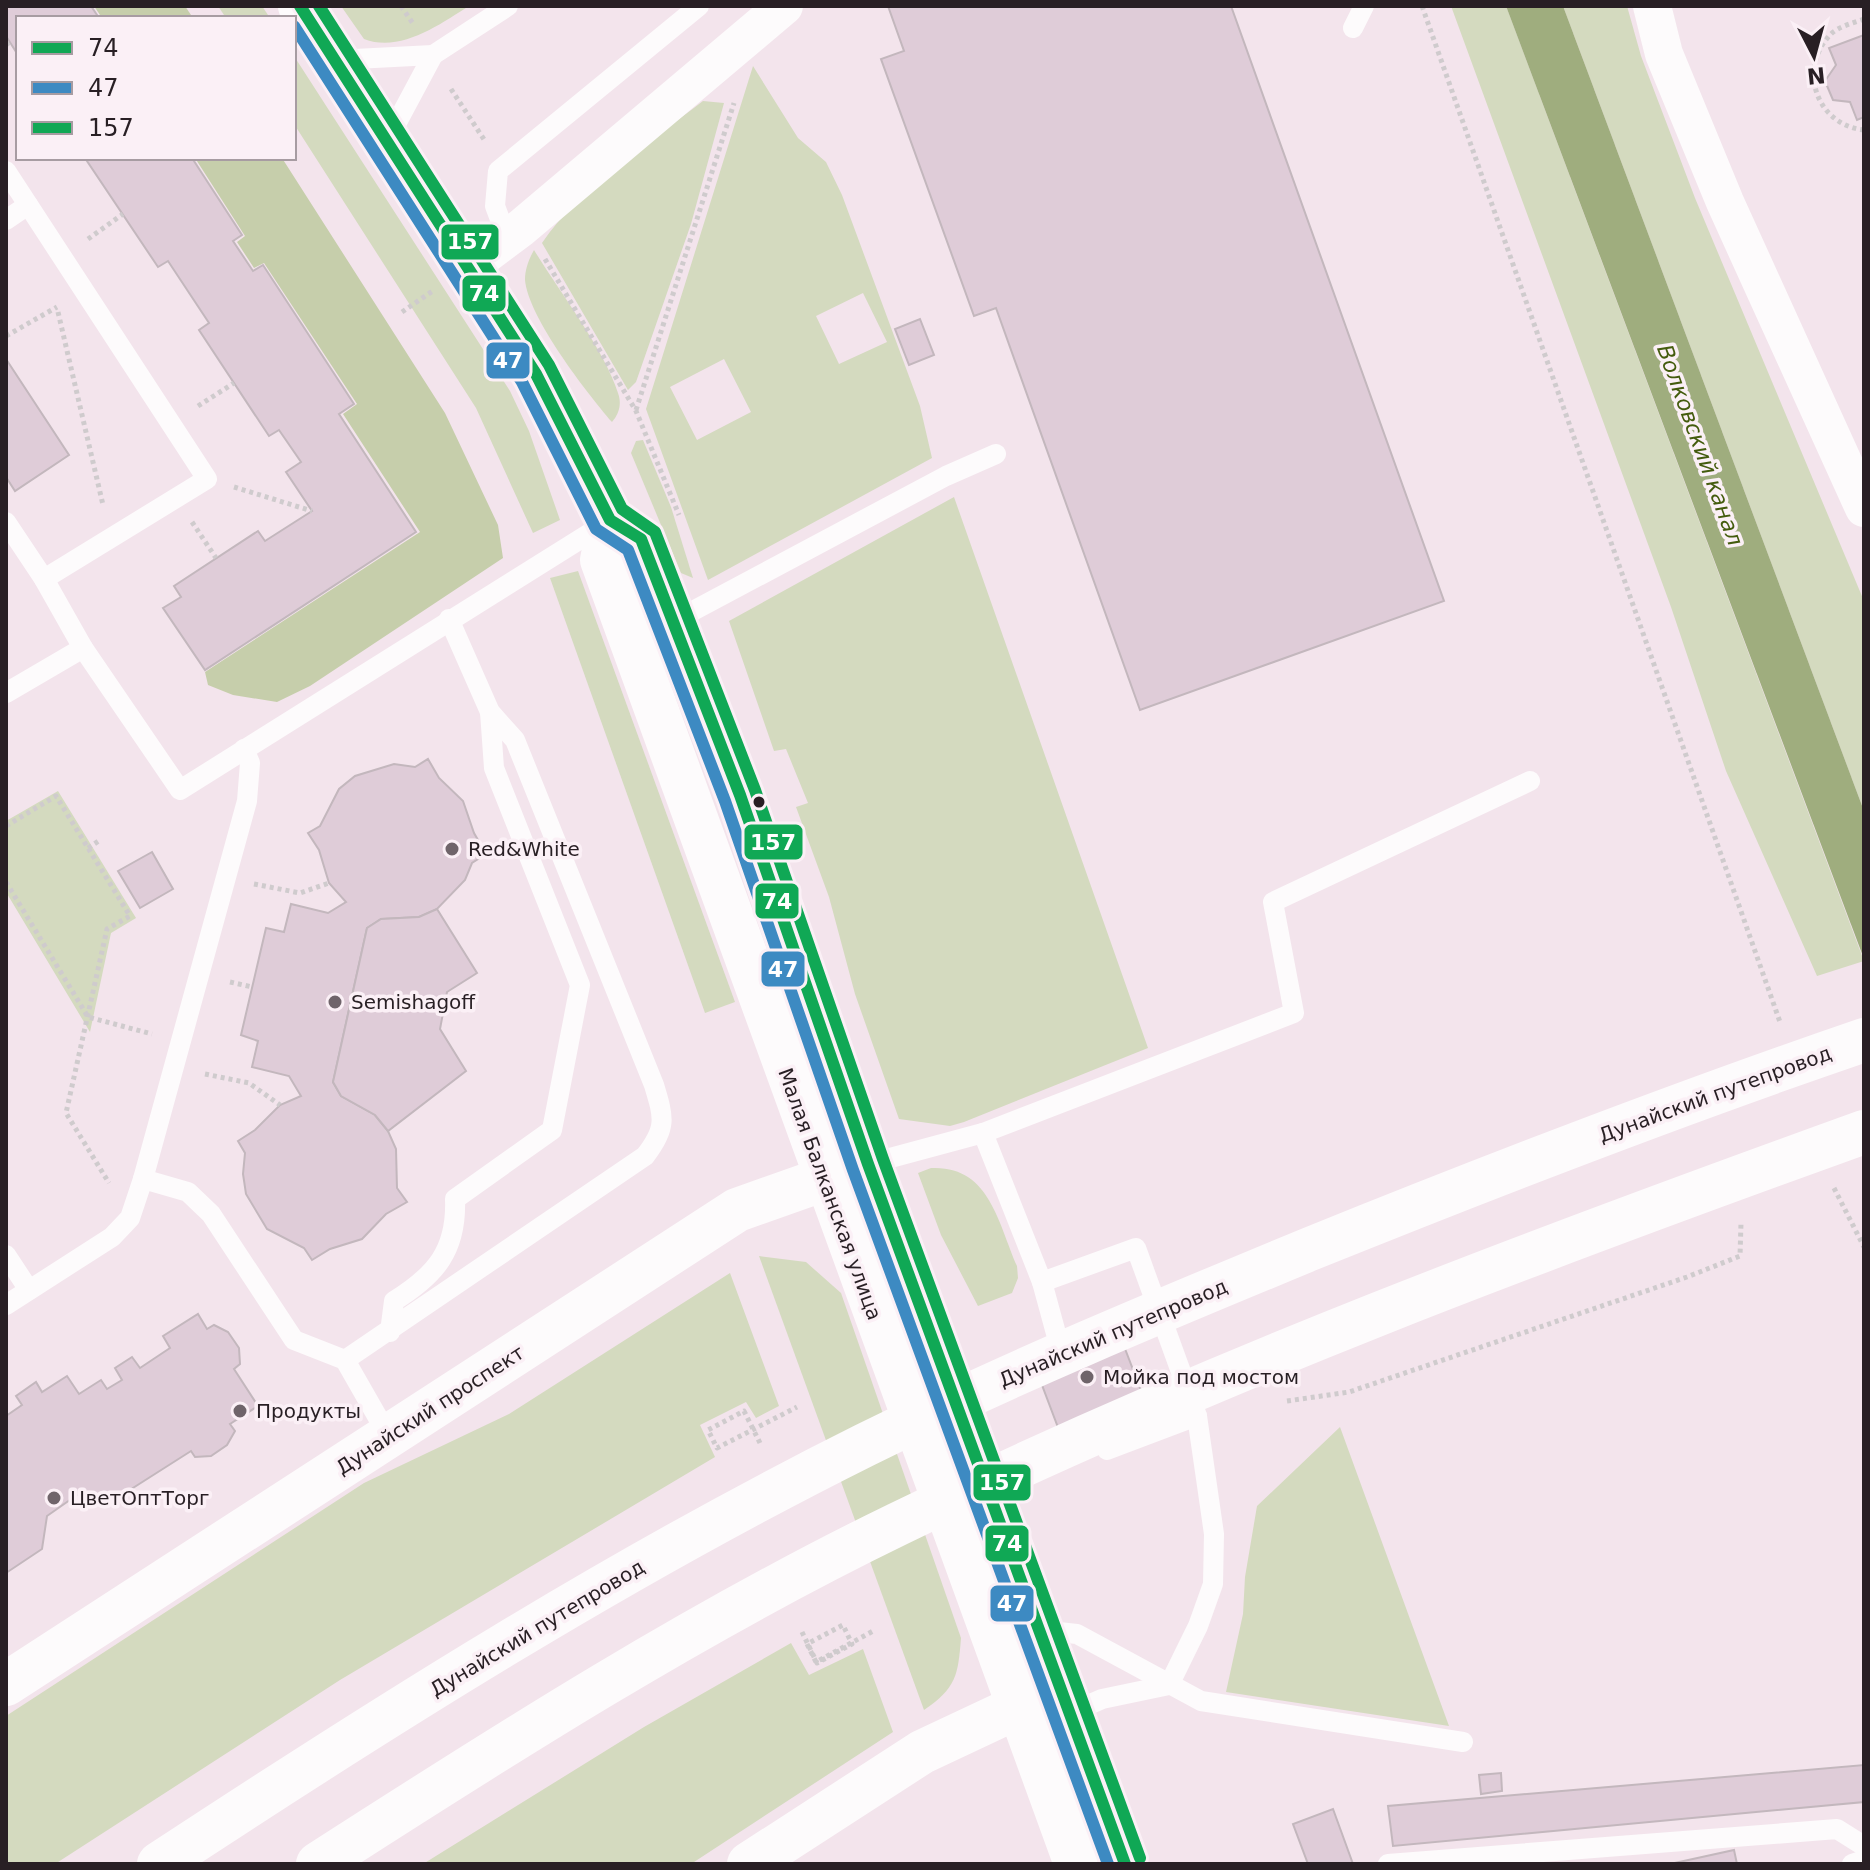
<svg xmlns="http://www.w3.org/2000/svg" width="1870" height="1870" font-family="'DejaVu Sans',sans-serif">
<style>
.green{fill:#d4dabf;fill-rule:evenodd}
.forest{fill:#c6ceab}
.water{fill:#9fad7e}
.building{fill:#dfccd8;stroke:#c3b7bd;stroke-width:2}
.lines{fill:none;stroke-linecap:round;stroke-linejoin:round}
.path{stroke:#cfcbcd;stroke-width:5;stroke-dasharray:4 4;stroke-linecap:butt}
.service{stroke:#fdfbfc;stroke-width:20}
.minor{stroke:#fdfbfc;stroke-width:38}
.tertiary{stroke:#fdfbfc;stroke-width:44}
.secondary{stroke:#fdfbfc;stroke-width:44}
.bus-1-casing{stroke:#fbf0f6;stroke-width:18}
.bus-2-casing{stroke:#fbf0f6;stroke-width:18}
.bus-3-casing{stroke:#fbf0f6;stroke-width:18}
.bus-1{stroke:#10a855;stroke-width:12}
.bus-2{stroke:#3d8ac2;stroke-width:12}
.bus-3{stroke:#10a855;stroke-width:12}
.bus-dot{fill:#281f24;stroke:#fbf0f6;stroke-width:3}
.poi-dot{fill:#6f646a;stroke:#fbf0f6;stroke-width:3}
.labels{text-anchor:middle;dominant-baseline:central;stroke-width:7;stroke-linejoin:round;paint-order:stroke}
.poi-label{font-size:20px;fill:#281f24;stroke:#fbf0f6;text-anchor:start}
.street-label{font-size:20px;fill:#281f24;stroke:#fbf0f6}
.water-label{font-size:22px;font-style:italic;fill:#445c0e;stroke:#fbf0f6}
.line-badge{stroke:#fbf0f6;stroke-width:3}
.badge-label{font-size:22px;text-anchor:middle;font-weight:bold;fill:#fff}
</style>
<rect width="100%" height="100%" fill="#f3e4ec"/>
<!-- green -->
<g class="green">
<path d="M218,6H262L270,18H226Z"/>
<path d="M341,6H469C439,25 400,53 364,39Z"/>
<path d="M1451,6H1506L1864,961L1817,976L1726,771L1671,607Z"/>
<path d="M1563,6H1627L1641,56L1695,198L1864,601V811Z"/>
<path d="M294,56L510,391L529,431L560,520L533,533L476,408L294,124Z"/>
<path d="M753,66L798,138L826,162L842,195L920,406L932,458L708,580L646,409ZM863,293L887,342L839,364L816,316ZM724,359L751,412L697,440L670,387Z"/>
<path d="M703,101L724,103L691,224L636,382L628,390L542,243C582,185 648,143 703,101Z"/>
<path d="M534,250C559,291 604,349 618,393C622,404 619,414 612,422C587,393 528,317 525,280C525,269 529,259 534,250Z"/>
<path d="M643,440L671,507L693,578L681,573L631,453L636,441Z"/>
<path d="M954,497L1148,1048L964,1122L950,1126L899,1119L855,994L829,897L796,807L808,803L786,749L774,751L729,621Z"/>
<path d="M578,571L735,1002L705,1013L550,578Z"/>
<path d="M58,791L136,918L111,933L90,1032L6,892V821Z"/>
<path d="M931,1168C989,1165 998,1222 1017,1266L1018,1278L1012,1293L978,1306L941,1235L918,1173Z"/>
<path d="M759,1256L806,1262L841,1293L961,1638C958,1676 956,1688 924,1710Z"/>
<path d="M730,1273L779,1406L756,1418L746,1402L700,1425L715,1457L340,1680L55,1864H6V1716L364,1483L509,1414Z"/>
<path d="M1340,1427L1449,1726L1226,1692L1243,1614L1245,1577L1257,1506Z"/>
<path d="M791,1643L809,1675L863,1649L893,1732L691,1864H423L644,1727Z"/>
</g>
<!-- forest -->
<g class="forest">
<path d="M94,6H185L193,18H102Z"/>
<path d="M195,158H282L445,413L498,525L503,558L310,686L277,702L233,695L208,685L205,672L420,532L343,414L357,404L264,263L254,268L237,242L245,236Z"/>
</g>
<!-- water -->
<path class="water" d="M1506,6H1563L1864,811V959Z"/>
<!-- building -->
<g class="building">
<path d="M6,6H91L99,18H18V55L6,36Z"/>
<path d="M888,6H1231L1444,601L1140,710L996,308L974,316L881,59L904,51Z"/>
<path d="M1864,35V117L1857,120L1850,102L1833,100L1825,81L1836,65L1829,48Z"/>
<path d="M92,158H192L242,235L233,241L253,271L263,265L354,404L339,414L416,532L205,670L163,608L181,597L174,586L258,531L265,541L312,511L286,472L301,462L279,430L269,436L199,330L209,323L168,261L158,267L87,161Z"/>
<path d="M920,319L934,355L909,365L895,329Z"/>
<path d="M6,359L69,455L15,491L6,477Z"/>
<path d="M428,759L439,778L463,801L474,833L486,854L472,863L465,880L437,909L419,917L381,919L367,928L333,1082L341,1096L375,1115L388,1131L396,1149L397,1188L407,1202L386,1214L362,1239L330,1249L312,1260L304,1248L267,1229L246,1194L243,1174L245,1153L238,1141L255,1130L280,1105L301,1096L289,1076L252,1067L258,1041L241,1035L266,928L284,932L291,904L328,913L346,902L329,883L319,850L308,833L320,826L339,789L355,776L394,764L415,767Z"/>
<path d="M152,852L173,889L140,908L118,871Z"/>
<path d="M437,909L477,973L447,992L440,1029L466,1071L388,1131L375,1115L341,1096L333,1082L367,928L381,919L419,917Z"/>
<path d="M198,1314L207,1329L214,1325L228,1332L239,1348L240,1364L234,1369L258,1406L230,1424L235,1431L227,1445L211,1456L195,1457L191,1451L114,1500L77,1495L47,1516L42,1549L6,1573V1416L22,1405L16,1396L36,1382L42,1392L67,1376L79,1394L101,1380L107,1389L122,1380L115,1368L132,1357L140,1368L170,1348L163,1336Z"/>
<path d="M1112,1315L1147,1406L1062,1438L1028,1348Z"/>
<path d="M1864,1765V1802L1393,1846L1388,1806Z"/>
<path d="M1501,1773L1502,1791L1481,1794L1479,1775Z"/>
<path d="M1333,1809L1353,1864H1308L1293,1824Z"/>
<path d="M1734,1850L1737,1864H1670Z"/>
</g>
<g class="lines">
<!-- path -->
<g class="path">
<path d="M401,6L414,25"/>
<path d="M1422,6L1780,1022"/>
<path d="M1864,19C1853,23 1837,27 1830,35C1797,70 1817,125 1864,130"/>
<path d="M6,45L10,42"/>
<path d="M451,89L485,141"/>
<path d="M88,239L123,214"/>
<path d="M545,259L636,411L679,515"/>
<path d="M58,312L103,505"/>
<path d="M402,312L434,290"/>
<path d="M6,336L57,307"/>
<path d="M198,406L234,383"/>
<path d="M636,410L734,103"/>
<path d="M234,487L312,511"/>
<path d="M192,522L216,558"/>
<path d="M6,826L56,796L130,916L107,929L66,1113L109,1183"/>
<path d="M88,848L100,840"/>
<path d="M6,882L88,1017L152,1034"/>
<path d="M254,884L300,893L329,883"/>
<path d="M230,982L252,987"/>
<path d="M205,1074L249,1083L280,1105"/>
<path d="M1834,1188L1864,1247"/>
<path d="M1287,1401L1349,1392L1687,1277L1740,1256L1741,1223"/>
<path d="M760,1443L744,1411L708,1430L717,1448L797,1407"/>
<path d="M802,1632L817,1663L852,1644L843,1625L807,1644L816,1662L875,1630"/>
</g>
<!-- service -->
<g class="service">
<path d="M1353,28L1364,6"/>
<path d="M335,60L433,55"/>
<path d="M387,141L433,55L508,6"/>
<path d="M6,171L207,479L44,579L83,648"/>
<path d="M6,220L28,205"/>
<path d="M507,238L495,206L498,171L699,6"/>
<path d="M6,522L44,579"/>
<path d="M674,621L946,476L996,454"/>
<path d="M6,693L83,648L180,790L606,523"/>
<path d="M983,1133L1042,1282L1057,1337"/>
<path d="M868,1164L983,1133L1294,1013L1273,902L1530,781"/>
<path d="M143,1179L247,801L250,763L244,749"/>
<path d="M6,1255L29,1290"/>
<path d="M1042,1282L1136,1248L1197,1416L1214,1534L1213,1584L1198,1626L1169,1685"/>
<path d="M6,1305L112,1237L130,1218L143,1179L188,1192L211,1214L294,1340L345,1360L389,1437"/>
<path d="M390,1332L394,1301C436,1275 457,1250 455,1199L552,1130L580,985L494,768L490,712"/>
<path d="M345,1360L645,1156C667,1128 664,1118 654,1085L515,740L490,712L449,619"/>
<path d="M1107,1450L1197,1416"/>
<path d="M1040,1630L1077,1634L1201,1701L1463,1742"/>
<path d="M1070,1713L1102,1699L1169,1685"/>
<path d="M1388,1864L1837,1829L1864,1846"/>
<path d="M1852,1864L1864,1860"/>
</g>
<!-- minor -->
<g class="minor">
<path d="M1652,6L1664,54L1725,202L1864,508"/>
<path d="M469,267L521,228L784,6"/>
</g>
<!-- tertiary -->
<g class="tertiary">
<path d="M300,6L536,374L610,520L641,539L740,795L868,1164L1125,1864"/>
<path d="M610,520L602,560L1076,1864"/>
<path d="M6,1684L737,1210L850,1170"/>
<path d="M749,1864L922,1752L1041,1696"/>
</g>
<!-- secondary -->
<g class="secondary">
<path d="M159,1864C387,1714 620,1567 865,1445C1010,1373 1160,1311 1310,1249C1493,1175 1677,1104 1864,1040"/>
<path d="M318,1864C506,1743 696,1622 898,1524C1210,1372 1537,1250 1864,1132"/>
</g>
<!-- bus-1 casing -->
<g class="bus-1-casing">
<path id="bus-1" d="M300,6L536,374L610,520L641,539L740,795L868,1164L1125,1864"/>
</g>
<!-- bus-2 casing -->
<g class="bus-2-casing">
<path id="bus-2" d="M294,26L522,382L596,529L628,550L725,801L853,1170L1108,1864"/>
</g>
<!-- bus-3 casing -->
<g class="bus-3-casing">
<path id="bus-3" d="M319,6L549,365L622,509L655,532L755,790L883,1159L1140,1858"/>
</g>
<!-- bus-1 -->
<use href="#bus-1" class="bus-1"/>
<!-- bus-2 -->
<use href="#bus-2" class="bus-2"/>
<!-- bus-3 -->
<use href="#bus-3" class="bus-3"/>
</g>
<!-- markers -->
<circle class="bus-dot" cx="759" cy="802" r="7"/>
<g class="poi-dot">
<circle cx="452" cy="849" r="8"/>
<circle cx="335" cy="1002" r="8"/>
<circle cx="1087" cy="1377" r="8"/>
<circle cx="240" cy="1411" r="8"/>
<circle cx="54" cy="1498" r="8"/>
</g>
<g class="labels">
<!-- poi labels -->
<g class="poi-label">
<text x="468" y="849">Red&amp;White</text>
<text x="351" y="1002">Semishagoff</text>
<text x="1103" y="1377">Мойка под мостом</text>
<text x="256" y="1411">Продукты</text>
<text x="70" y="1498">ЦветОптТорг</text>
</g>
<!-- street labels -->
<g class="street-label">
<text transform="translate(1715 1094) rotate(-20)">Дунайский путепровод</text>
<text transform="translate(830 1194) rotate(70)">Малая Балканская улица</text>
<text transform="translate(1113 1333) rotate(-23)">Дунайский путепровод</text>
<text transform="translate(430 1410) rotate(-33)">Дунайский проспект</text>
<text transform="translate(537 1628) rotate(-31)">Дунайский путепровод</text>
</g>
<!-- water labels -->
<g class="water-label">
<text transform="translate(1700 445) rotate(70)">Волковский канал</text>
</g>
</g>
<g class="line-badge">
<rect x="440" y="223" width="60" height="38" rx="8" fill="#10a855"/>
<rect x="461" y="274" width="46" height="39" rx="8" fill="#10a855"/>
<rect x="485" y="341" width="46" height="39" rx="8" fill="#3d8ac2"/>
<rect x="743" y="823" width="61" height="38" rx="8" fill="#10a855"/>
<rect x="754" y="882" width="46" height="38" rx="8" fill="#10a855"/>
<rect x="760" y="950" width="46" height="38" rx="8" fill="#3d8ac2"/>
<rect x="972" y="1463" width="60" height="39" rx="8" fill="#10a855"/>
<rect x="984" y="1524" width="46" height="39" rx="8" fill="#10a855"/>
<rect x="989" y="1584" width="46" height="39" rx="8" fill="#3d8ac2"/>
</g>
<g class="badge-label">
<text x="470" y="249">157</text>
<text x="484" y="301">74</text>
<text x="508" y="368">47</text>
<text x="773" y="850">157</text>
<text x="777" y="909">74</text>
<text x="783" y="977">47</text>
<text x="1002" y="1490">157</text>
<text x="1007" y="1551">74</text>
<text x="1012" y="1611">47</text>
</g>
<!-- border -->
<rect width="1870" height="1870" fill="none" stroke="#281f24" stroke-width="16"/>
<!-- legend -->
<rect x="16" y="16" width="280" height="144" fill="#fbf0f6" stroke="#a79ca2" stroke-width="2"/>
<rect x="32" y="42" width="40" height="12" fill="#10a855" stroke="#a79ca2" stroke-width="2"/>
<text x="88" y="56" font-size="24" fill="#281f24">74</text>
<rect x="32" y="82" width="40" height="12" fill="#3d8ac2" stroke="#a79ca2" stroke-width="2"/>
<text x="88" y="96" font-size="24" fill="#281f24">47</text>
<rect x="32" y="122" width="40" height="12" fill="#10a855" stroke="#a79ca2" stroke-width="2"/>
<text x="88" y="136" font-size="24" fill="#281f24">157</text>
<!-- north arrow -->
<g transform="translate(1814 56) rotate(174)" stroke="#fbf0f6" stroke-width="6" paint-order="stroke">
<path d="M0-6L14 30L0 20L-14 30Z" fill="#281f24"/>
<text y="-12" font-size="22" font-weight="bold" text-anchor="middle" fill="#281f24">N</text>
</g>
</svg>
